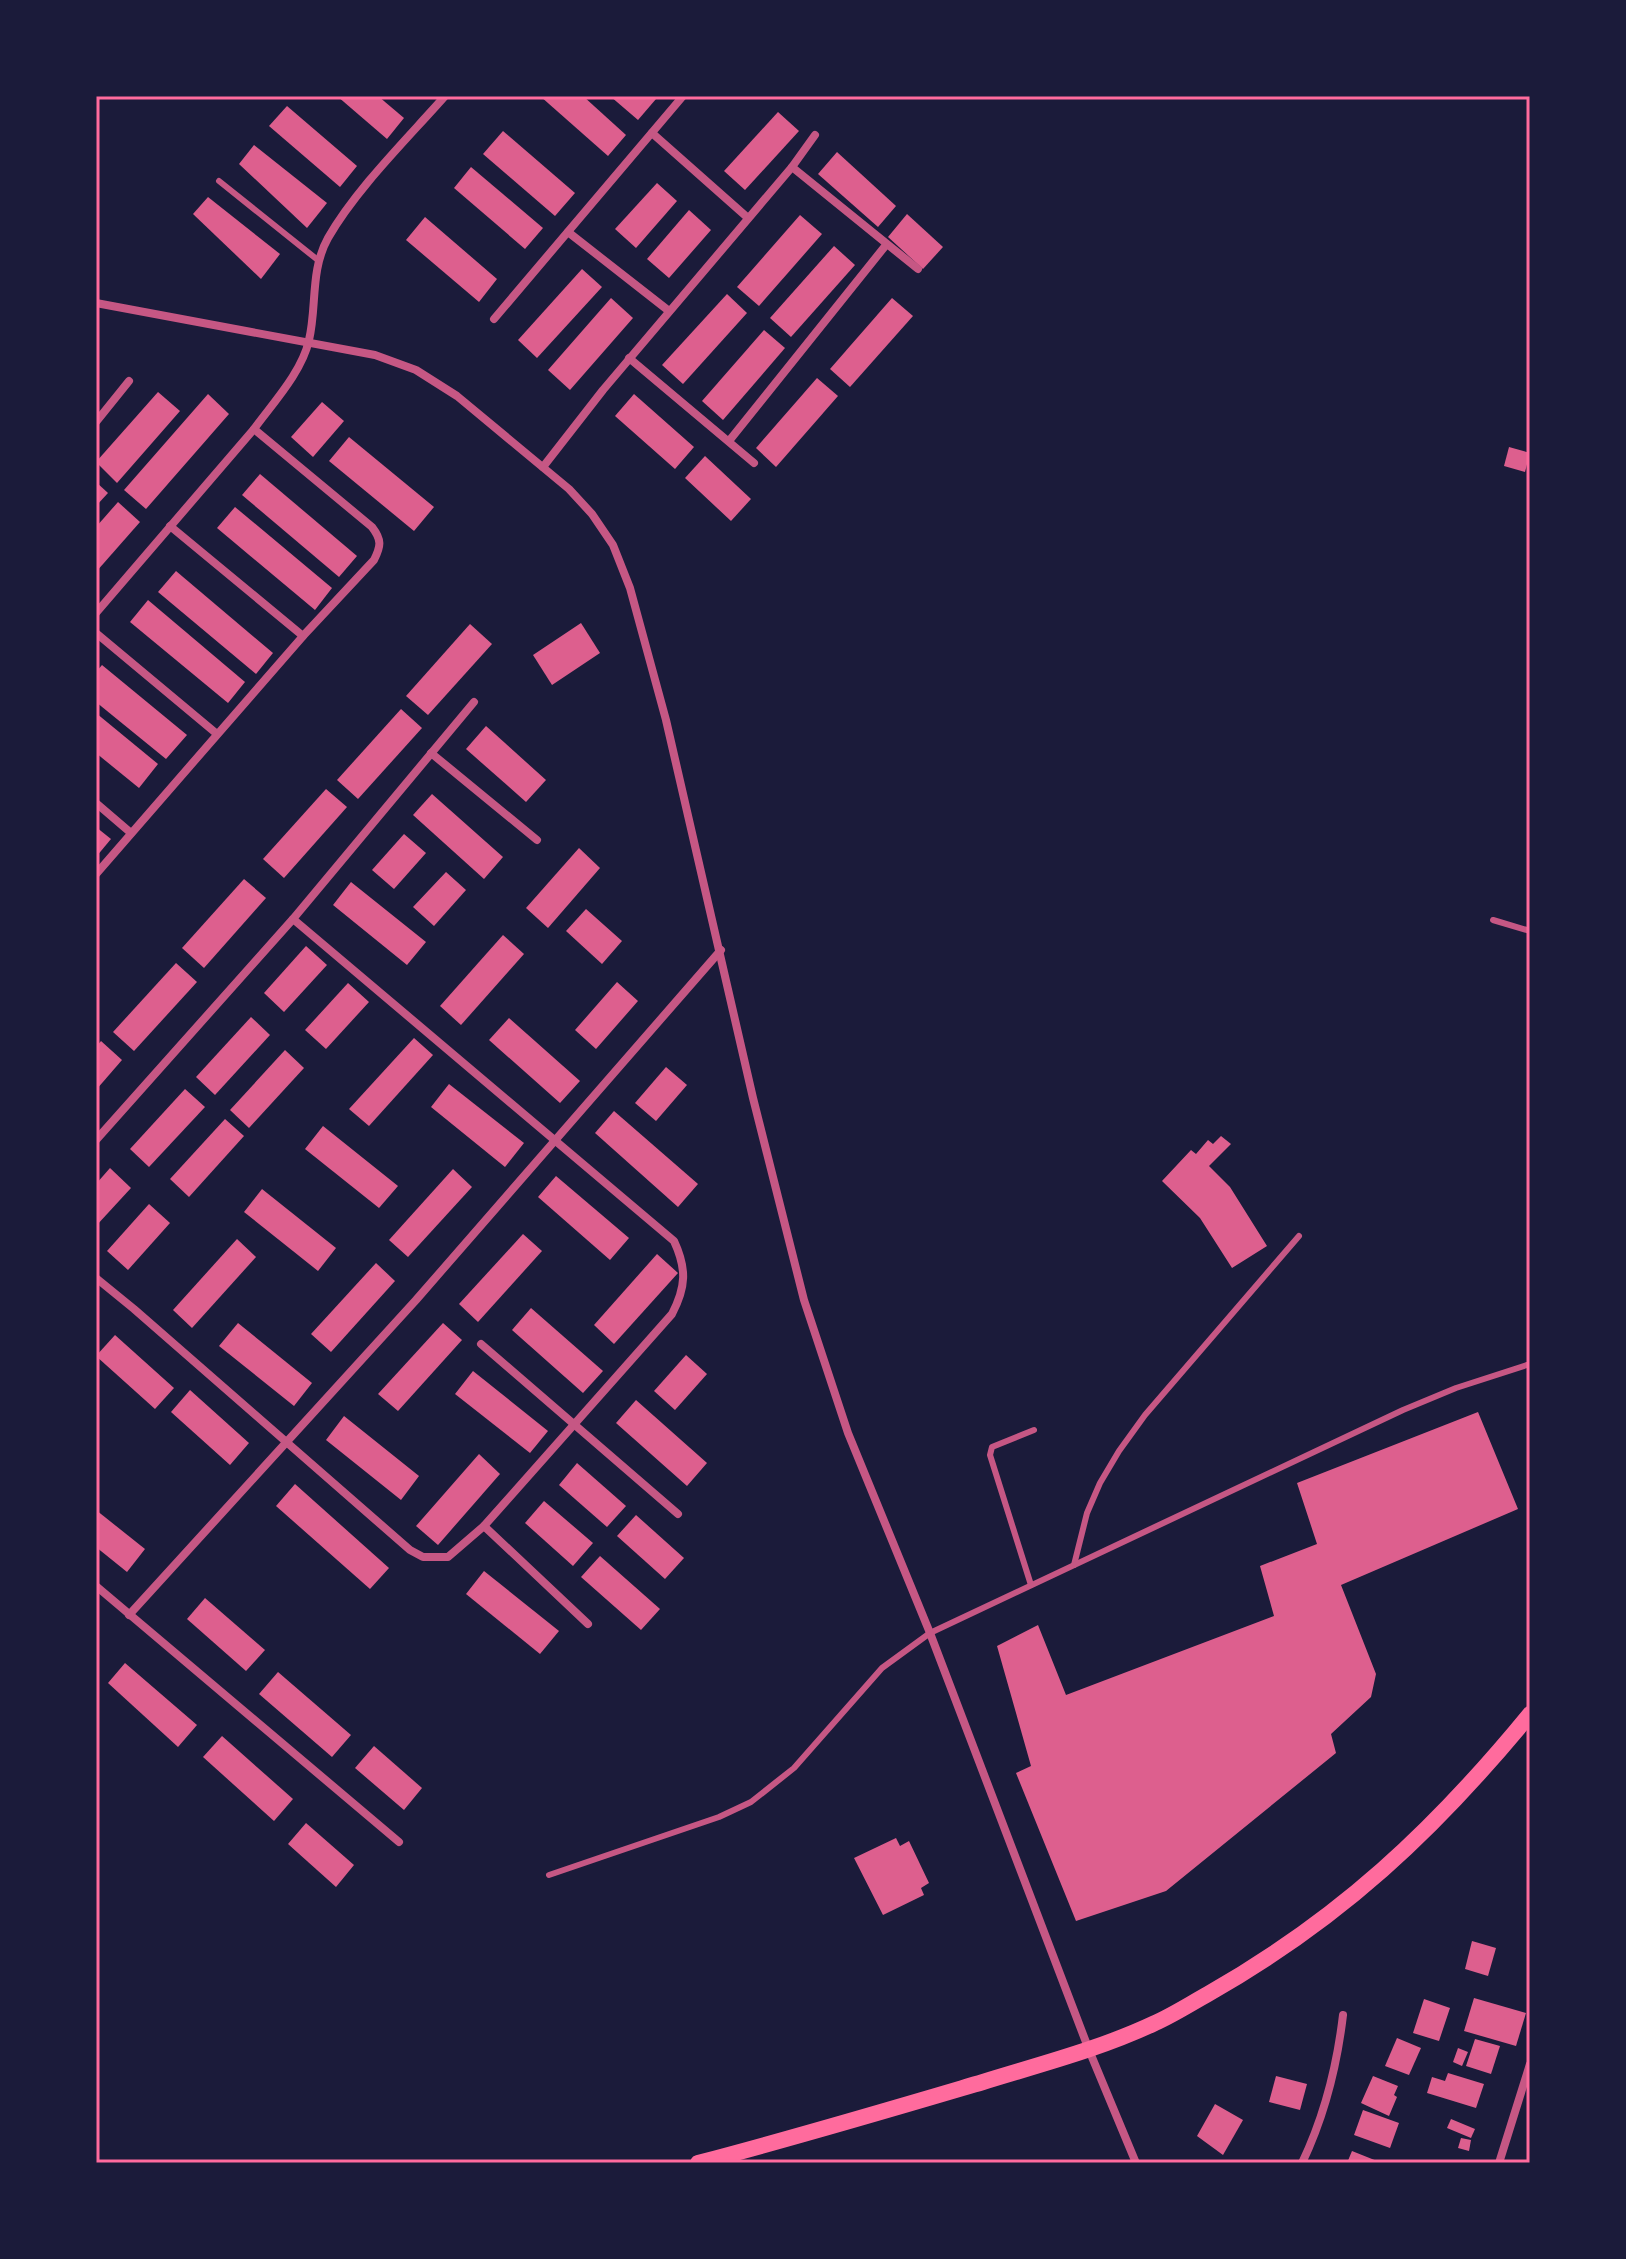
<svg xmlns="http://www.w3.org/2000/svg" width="1626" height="2259" font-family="'IBM Plex Serif',serif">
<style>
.building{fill:#dd5f8e}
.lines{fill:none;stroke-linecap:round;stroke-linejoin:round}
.service{stroke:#c65784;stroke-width:6}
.minor{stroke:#c65784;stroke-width:8}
.secondary{stroke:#ff6b9d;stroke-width:16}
.neatline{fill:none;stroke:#ff6b9d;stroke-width:3}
</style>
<rect width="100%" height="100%" fill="#1b1b3a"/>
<!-- building -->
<g class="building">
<path d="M337,96H378L404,118L387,139Z"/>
<path d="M540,96H583L626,135L608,156Z"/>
<path d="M610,96H653L656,99L638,120Z"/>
<path d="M287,106L357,166L340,187L269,126Z"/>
<path d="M778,112L799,131L745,190L724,171Z"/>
<path d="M503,131L575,193L555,216L483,154Z"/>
<path d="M254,145L327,203L307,228L239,164Z"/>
<path d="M837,152L896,206L878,227L818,174Z"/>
<path d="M471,167L543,228L525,249L454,188Z"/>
<path d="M657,183L677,201L636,248L615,229Z"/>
<path d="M208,197L280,254L261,279L193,214Z"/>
<path d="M689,210L711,230L669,278L647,259Z"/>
<path d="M907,214L943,247L923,269L888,237Z"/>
<path d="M800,215L822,234L759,306L737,287Z"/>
<path d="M425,217L497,279L479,302L406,240Z"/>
<path d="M834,246L855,265L791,337L770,318Z"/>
<path d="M582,269L602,287L537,358L518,340Z"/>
<path d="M727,294L747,313L683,384L662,365Z"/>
<path d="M611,298L633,318L570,390L548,370Z"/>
<path d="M892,298L913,316L850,387L830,369Z"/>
<path d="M764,330L785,348L723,420L702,401Z"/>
<path d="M817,378L838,396L776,467L756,448Z"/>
<path d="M158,392L180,411L117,483L96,462Z"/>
<path d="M208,394L229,414L146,509L124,490Z"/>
<path d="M634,394L694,447L675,469L615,416Z"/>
<path d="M322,402L344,421L313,457L291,437Z"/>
<path d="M349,437L434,507L414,531L329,461Z"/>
<path d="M1509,447L1530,453L1525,472L1504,466Z"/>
<path d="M705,456L751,499L731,521L685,478Z"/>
<path d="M260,474L357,556L339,577L242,495Z"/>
<path d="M96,482L108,493L96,506Z"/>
<path d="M118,502L140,522L96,572V527Z"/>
<path d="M235,507L332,588L315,610L217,528Z"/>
<path d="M176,571L273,653L256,674L158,592Z"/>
<path d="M148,600L245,682L228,703L130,622Z"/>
<path d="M581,623L600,653L552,685L533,655Z"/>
<path d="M470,624L492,644L428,715L406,696Z"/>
<path d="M102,665L187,735L166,759L96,702V672Z"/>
<path d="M401,709L422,728L358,799L337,780Z"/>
<path d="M96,713L158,764L139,788L96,753Z"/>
<path d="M486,726L546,780L526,802L466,749Z"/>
<path d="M326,789L347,807L284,878L263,859Z"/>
<path d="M432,794L503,857L484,879L413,815Z"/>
<path d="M96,827L111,839L96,857Z"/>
<path d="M404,834L426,853L394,889L372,870Z"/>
<path d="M579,848L600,868L548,928L526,908Z"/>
<path d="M446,872L466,890L434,926L413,907Z"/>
<path d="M244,879L266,898L204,968L182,948Z"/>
<path d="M351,882L426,942L407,965L333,905Z"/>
<path d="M586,909L622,941L602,964L566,931Z"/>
<path d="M503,935L524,954L461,1025L440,1006Z"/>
<path d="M306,946L327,965L284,1012L264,993Z"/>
<path d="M176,963L197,982L134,1051L113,1032Z"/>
<path d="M617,982L638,1001L596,1049L575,1030Z"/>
<path d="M348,983L369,1002L326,1049L305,1030Z"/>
<path d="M251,1017L270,1035L215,1095L196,1077Z"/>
<path d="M509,1018L580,1081L560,1103L489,1040Z"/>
<path d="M414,1038L433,1055L369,1126L349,1109Z"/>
<path d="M101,1041L122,1060L96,1090V1047Z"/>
<path d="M285,1050L304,1068L249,1128L230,1110Z"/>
<path d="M666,1067L687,1085L656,1121L635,1103Z"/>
<path d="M449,1084L524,1143L505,1167L431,1107Z"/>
<path d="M185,1089L205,1107L149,1167L130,1149Z"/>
<path d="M614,1111L698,1184L678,1207L595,1133Z"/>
<path d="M225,1119L244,1136L189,1197L170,1179Z"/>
<path d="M323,1126L398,1186L379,1208L305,1149Z"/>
<path d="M1221,1136L1231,1144L1209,1166L1230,1187L1267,1246L1232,1268L1200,1218L1162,1181L1191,1150L1196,1154L1208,1140L1213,1144Z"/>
<path d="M110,1168L131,1188L96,1226V1184Z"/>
<path d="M453,1169L472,1187L408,1257L389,1240Z"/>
<path d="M556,1176L629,1238L610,1260L538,1197Z"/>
<path d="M262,1189L336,1248L318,1271L244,1212Z"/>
<path d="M149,1204L170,1223L128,1270L107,1251Z"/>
<path d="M523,1234L542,1251L478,1322L459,1304Z"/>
<path d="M237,1239L256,1257L192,1328L173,1310Z"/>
<path d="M657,1254L678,1273L614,1344L594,1325Z"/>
<path d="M376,1263L395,1281L331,1352L311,1334Z"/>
<path d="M531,1308L603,1371L583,1393L512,1330Z"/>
<path d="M238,1323L312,1383L294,1406L219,1346Z"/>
<path d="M443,1323L462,1340L398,1411L378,1394Z"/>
<path d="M115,1335L174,1388L155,1409L96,1356Z"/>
<path d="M686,1355L707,1374L675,1410L654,1391Z"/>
<path d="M473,1371L548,1431L530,1453L455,1394Z"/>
<path d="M190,1390L249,1443L230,1465L171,1412Z"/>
<path d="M636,1400L707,1463L687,1486L616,1423Z"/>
<path d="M1478,1412L1518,1509L1341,1585L1376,1674L1371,1697L1331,1734L1336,1753L1166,1891L1076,1921L1016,1773L1031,1766L997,1646L1038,1625L1066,1695L1274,1616L1260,1566L1317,1544L1297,1483Z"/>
<path d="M344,1416L419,1476L401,1500L326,1440Z"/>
<path d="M479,1454L500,1474L438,1545L416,1526Z"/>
<path d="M577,1463L626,1506L607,1527L559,1485Z"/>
<path d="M295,1484L389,1568L370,1589L276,1506Z"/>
<path d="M544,1501L593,1543L573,1566L525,1523Z"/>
<path d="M96,1510L145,1549L127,1572L96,1547Z"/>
<path d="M636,1515L684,1558L665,1579L617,1536Z"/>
<path d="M600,1556L660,1609L641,1630L581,1577Z"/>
<path d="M484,1571L559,1631L540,1654L466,1594Z"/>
<path d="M205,1598L265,1650L246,1671L187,1619Z"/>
<path d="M125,1663L197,1725L178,1747L108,1683Z"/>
<path d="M278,1672L351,1735L332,1757L259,1694Z"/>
<path d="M222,1736L293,1799L274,1821L203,1757Z"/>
<path d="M374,1746L422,1788L404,1810L355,1768Z"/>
<path d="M306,1823L354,1865L336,1887L288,1844Z"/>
<path d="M896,1838L900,1846L909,1841L929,1883L921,1888L924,1895L883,1915L854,1858Z"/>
<path d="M1472,1941L1496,1948L1488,1976L1465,1969Z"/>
<path d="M1474,1998L1526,2013L1516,2046L1464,2031Z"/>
<path d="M1424,1999L1450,2008L1439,2041L1413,2033Z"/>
<path d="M1397,2038L1421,2048L1409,2075L1385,2066Z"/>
<path d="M1475,2039L1500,2046L1491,2074L1466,2066Z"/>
<path d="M1458,2048L1468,2052L1462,2066L1453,2062Z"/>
<path d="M1448,2073L1484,2084L1476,2108L1427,2093L1432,2077L1445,2081Z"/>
<path d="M1276,2076L1307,2084L1300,2110L1269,2102Z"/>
<path d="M1373,2076L1398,2086L1394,2095L1397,2097L1389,2116L1361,2103Z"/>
<path d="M1215,2104L1243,2120L1223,2155L1197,2136Z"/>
<path d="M1363,2110L1399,2123L1390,2148L1354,2135Z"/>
<path d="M1451,2119L1475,2129L1471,2138L1447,2128Z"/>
<path d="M1461,2138L1471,2140L1469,2151L1458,2148Z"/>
<path d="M1352,2151L1382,2163H1347Z"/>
</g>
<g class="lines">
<!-- service -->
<g class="service">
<path d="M219,181L319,261"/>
<path d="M1493,920L1530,931"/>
<path d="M1074,1565L1087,1513L1100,1483L1119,1451L1145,1415L1299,1236"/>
<path d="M1031,1585L990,1455L992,1447L1034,1430"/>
<path d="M549,1875L719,1817L751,1802L794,1768L882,1668L930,1633L1403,1410L1456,1388L1530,1364"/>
</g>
<!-- minor -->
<g class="minor">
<path d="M652,133L748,218"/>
<path d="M792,167L918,269"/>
<path d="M568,232L669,311"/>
<path d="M96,303L375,355L416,370L457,396L569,489L592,514L613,545L630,588L666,720L753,1098L804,1300L848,1433L930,1633L1089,2050L1136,2163"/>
<path d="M494,319L683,96"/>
<path d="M629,358L754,463"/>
<path d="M96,422L129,381"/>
<path d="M729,441L886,245"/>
<path d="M543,467L603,390L792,167L815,135"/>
<path d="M170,526L303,636"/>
<path d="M96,613L254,429C273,403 302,372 309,340C317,307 310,270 328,238C356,189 407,139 445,96"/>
<path d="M96,633L217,734"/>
<path d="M431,753L537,840"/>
<path d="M96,803L131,833"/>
<path d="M96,874L303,636L374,560C381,546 382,540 372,527L254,429"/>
<path d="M96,1140L293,919L474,702"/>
<path d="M96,1278L134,1309L410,1550L423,1557H448L484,1526L672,1314C686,1287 687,1269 674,1241L293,919"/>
<path d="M481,1344L678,1514"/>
<path d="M484,1526L588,1624"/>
<path d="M96,1586L399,1842"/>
<path d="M129,1615L416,1300L721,950"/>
<path d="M1302,2163C1324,2117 1337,2066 1343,2015"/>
<path d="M1499,2163L1530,2064"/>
</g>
<!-- secondary -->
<path class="secondary" d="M698,2163C794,2138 888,2110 983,2082C1041,2064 1100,2049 1155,2023C1173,2015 1190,2004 1208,1994C1340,1919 1434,1831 1530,1714"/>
</g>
<!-- border -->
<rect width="1626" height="2259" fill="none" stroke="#1b1b3a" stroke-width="196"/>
<rect x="98" y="98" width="1430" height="2063" class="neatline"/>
</svg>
